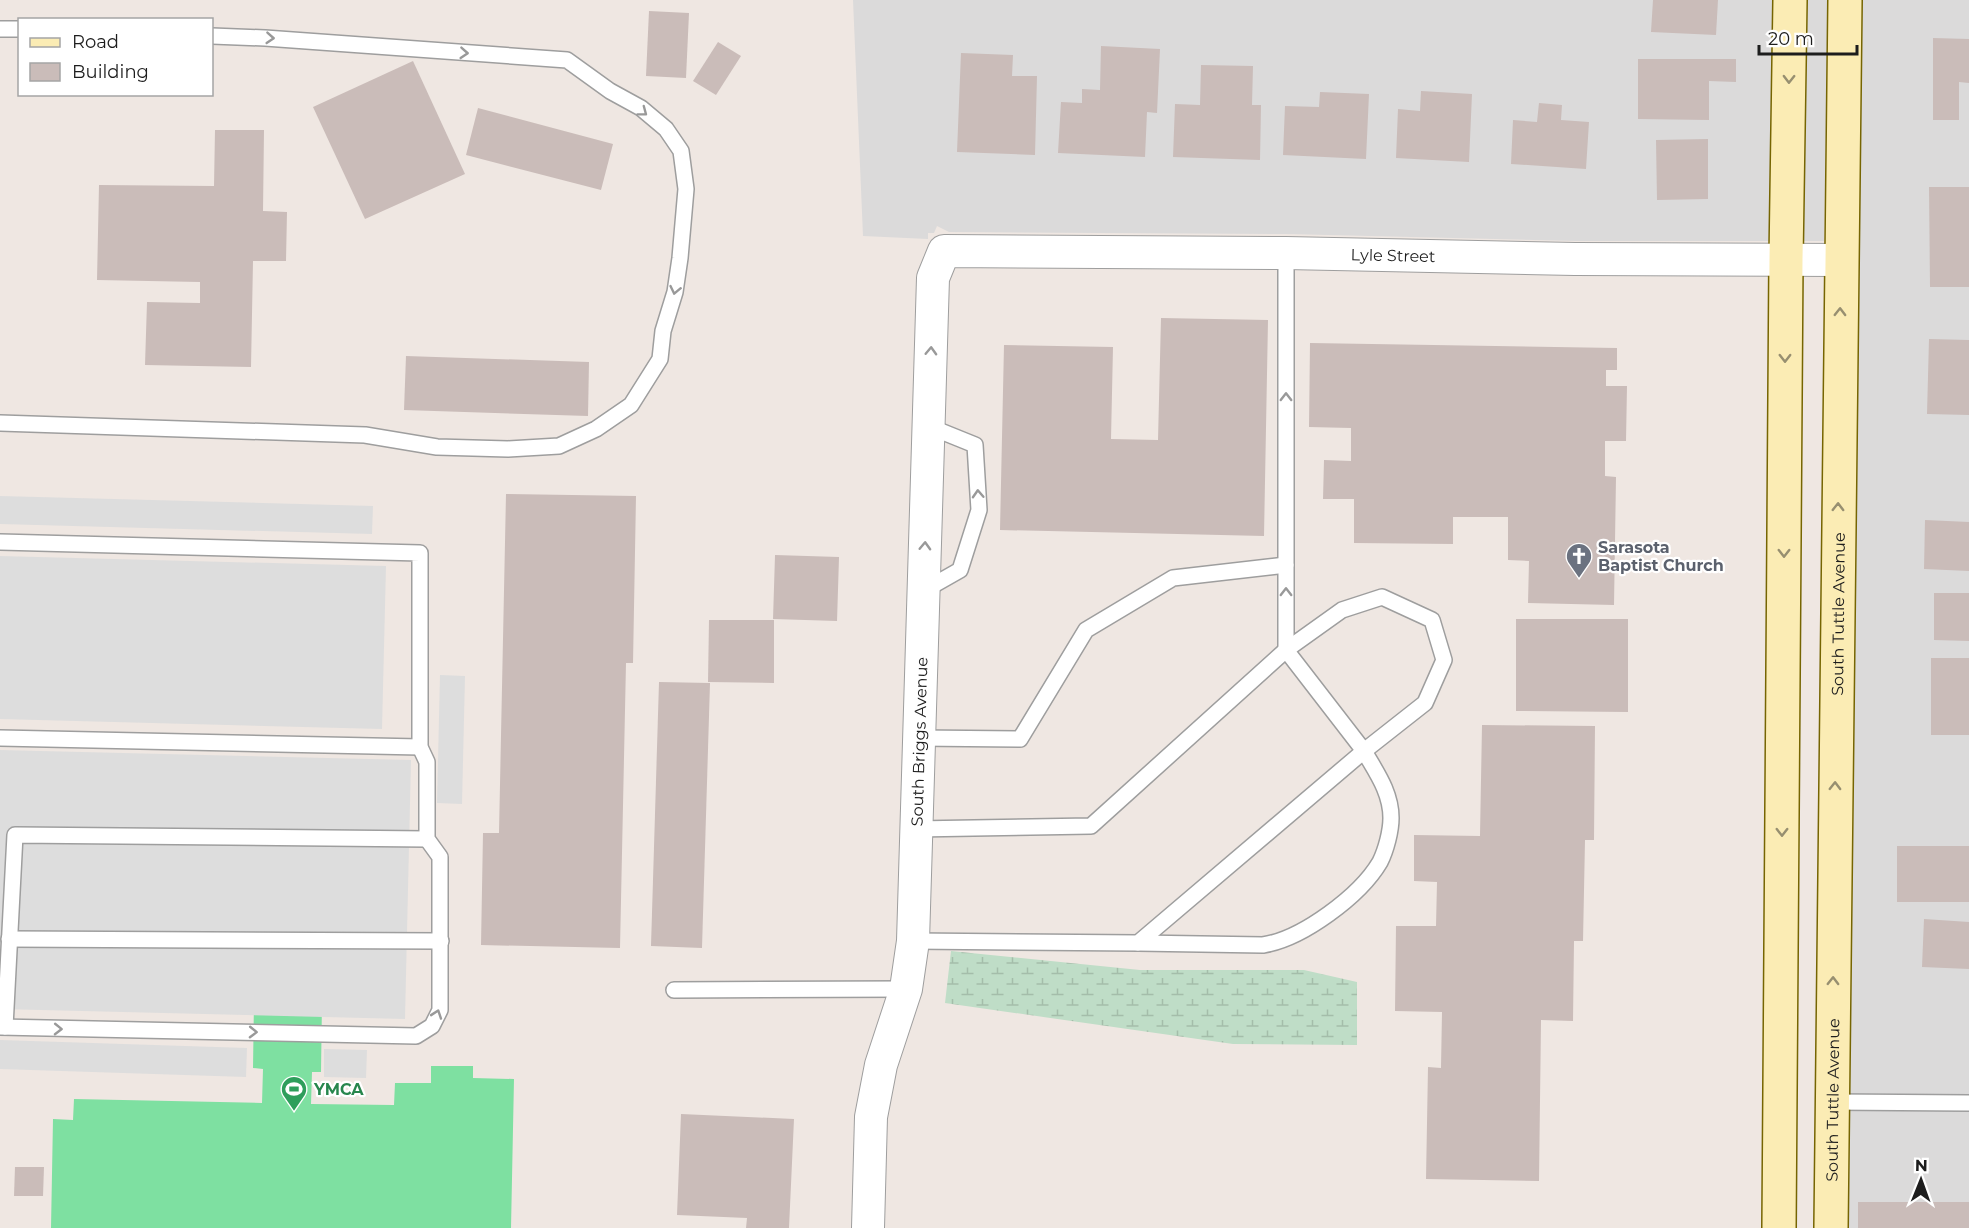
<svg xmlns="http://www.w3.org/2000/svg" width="1969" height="1228" font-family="Montserrat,sans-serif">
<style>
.residential{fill:#dbdada}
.wetland{fill:url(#wetland-marsh)}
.pitch{fill:#7ee0a1}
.parking{fill:#ddd}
.building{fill:#cabcb9}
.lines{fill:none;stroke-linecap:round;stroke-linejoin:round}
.lane-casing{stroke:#9e9e9e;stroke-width:18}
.street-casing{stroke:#9e9e9e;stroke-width:34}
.secondary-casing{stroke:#766502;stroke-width:36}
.lane{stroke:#fff;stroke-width:15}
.street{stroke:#fff;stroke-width:32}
.secondary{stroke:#fbecb4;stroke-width:33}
.oneway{stroke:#999}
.oneway2{stroke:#978f70}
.labels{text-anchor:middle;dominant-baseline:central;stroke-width:4.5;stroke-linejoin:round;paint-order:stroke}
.street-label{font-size:16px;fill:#1d1d1d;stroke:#fff}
.worship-label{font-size:16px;font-weight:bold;fill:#5b616d;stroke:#fff;text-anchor:start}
.leisure-label{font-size:16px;font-weight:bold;fill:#27864d;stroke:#fff;text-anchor:start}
</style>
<defs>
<pattern id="wetland-marsh" width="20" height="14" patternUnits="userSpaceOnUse" patternTransform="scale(1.5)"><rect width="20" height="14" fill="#bfddc7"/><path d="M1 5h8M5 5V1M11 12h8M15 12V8" fill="none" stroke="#a4bdaa"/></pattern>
</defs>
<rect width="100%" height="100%" fill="#efe7e2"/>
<!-- residential -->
<g class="residential">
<path d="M853,0H1774L1770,241H1576L1286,234L949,232L937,226L934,233H928V239L863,236Z"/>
<path d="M1807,0H1828L1824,241H1803Z"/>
<path d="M1862,0H1969V1228H1847Z"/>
</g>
<!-- wetland -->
<path class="wetland" d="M951,951L1140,970H1304L1357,982V1045L1233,1044L945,1003Z"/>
<!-- pitch -->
<path class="pitch" d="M254,1000L322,1002L321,1072H312L311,1104L394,1105L395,1083H431V1066H473V1078L514,1079L511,1228H51L53,1119L73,1120L74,1099L262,1103L263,1069L253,1068Z"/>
<!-- parking -->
<g class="parking">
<path d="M0,496L373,506L372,534L0,524Z"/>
<path d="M0,556L386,566L382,729L0,719Z"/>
<path d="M440,675L465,676L462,804L437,803Z"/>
<path d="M0,750L411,760L405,1019L0,1009Z"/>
<path d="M0,1040L247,1048L246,1077L0,1069Z"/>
<path d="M324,1049L367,1050L366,1078L324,1077Z"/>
</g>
<!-- building -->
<g class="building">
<path d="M1653,0H1718L1716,35L1651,32Z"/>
<path d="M649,11L689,13L686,78L646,76Z"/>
<path d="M1933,38L1969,39V83L1959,82V120H1933Z"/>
<path d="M718,42L741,56L716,95L693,81Z"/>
<path d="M1101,46L1160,49L1157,113L1147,112L1145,157L1058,153L1061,102L1082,103V89L1100,90Z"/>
<path d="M961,53L1013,55L1012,76H1037L1035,155L957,152Z"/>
<path d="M1638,59H1736V82L1709,81V120L1638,119Z"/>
<path d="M413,61L465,174L365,219L313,107Z"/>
<path d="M1201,65L1253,66L1252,105H1261L1260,160L1173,157L1175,104L1200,105Z"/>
<path d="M1421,91L1472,94L1469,162L1396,158L1398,109L1420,111Z"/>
<path d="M1320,92L1369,94L1366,159L1283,155L1285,106L1319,107Z"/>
<path d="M1539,103L1562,105L1561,120L1589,122L1586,169L1511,164L1513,120L1537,122Z"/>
<path d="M478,108L613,144L601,190L466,155Z"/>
<path d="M215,130H264L263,211L287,212L286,261H253L251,367L145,365L147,302L200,303V282L97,280L99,185L214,186Z"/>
<path d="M1708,139V199L1657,200L1656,140Z"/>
<path d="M1929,187H1969V287H1930Z"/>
<path d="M1161,318L1268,320L1264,536L1000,530L1004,345L1113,347L1111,439L1158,440Z"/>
<path d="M1929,339L1969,340V415L1927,414Z"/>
<path d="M1310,343L1617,348V370H1606V386H1627L1626,441H1605V476L1616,477L1614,605L1528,603L1529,561L1508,560V517H1453V544L1354,543V499H1323L1324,460L1351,461V428L1309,427Z"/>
<path d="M406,356L589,362L588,416L404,410Z"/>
<path d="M506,494L636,496L633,663H626L620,948L481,945L483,833H499Z"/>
<path d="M1925,520L1969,522V571L1924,569Z"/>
<path d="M775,555L839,557L837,621L773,619Z"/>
<path d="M1934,593H1969V641L1934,640Z"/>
<path d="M1516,619H1628V712L1516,711Z"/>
<path d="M709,620H774V683L708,682Z"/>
<rect x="1931" y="658" width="38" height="77"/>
<path d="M659,682L710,683L702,948L651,946Z"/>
<path d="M1482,725L1595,726L1594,840H1585L1583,941H1574L1573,1021L1541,1020L1539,1181L1426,1179L1428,1067L1441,1068L1442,1012L1395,1011L1396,926H1436L1437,882L1414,881V835L1480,836Z"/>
<rect x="1897" y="846" width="72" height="56"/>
<path d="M1924,919L1969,922V969L1922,967Z"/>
<path d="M681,1114L794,1119L789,1228H746L747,1218L677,1215Z"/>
<path d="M15,1167H44L43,1196H14Z"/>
<rect x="1858" y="1202" width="111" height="26"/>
</g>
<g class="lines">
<!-- lane casing -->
<g class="lane-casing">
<g id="lane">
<path d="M0,29H20"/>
<path d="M0,423L365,435L437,447L508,449L559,446L596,429L631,405L660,359L663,331L675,292L680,258L686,189L681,151L666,129L641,108L610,91L567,60L265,38L212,36"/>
<path d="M0,542L420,553V747L427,762V839L440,857V1010L432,1026L416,1036L0,1027"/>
<path d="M923,591L960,570L979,510L975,445L928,426"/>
<path d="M0,738L420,747"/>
<path d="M918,738L1020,739L1086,630L1173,578L1286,565"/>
<path d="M915,829L1091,826L1286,650L1342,610L1382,597L1432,620L1444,660L1425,703L1364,751C1376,772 1391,792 1391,818C1391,831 1386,850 1380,862C1360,896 1302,939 1263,945L1138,943"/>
<path d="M9,939L441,941"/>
<path d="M913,941L1138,943L1364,751L1286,650V253"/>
<path d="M674,990L906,989"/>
<path d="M5,1027L15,835L427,839"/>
<path d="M1832,1102L1969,1103"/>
</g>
</g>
<!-- street casing -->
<g class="street-casing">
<g id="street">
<path id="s1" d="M868,1228L871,1117L881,1065L906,989L913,941L933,278L944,251L1286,253L1575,259L1841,260"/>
</g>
</g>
<!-- secondary casing -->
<g class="secondary-casing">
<g id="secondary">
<path d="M1779,1228L1786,259L1790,0"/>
<path id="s2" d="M1831,1228L1845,0"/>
</g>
</g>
<!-- lane -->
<use href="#lane" class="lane"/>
<!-- street -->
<use href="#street" class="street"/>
<!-- secondary -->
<use href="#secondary" class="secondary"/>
</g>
<!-- one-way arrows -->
<defs><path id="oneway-chevron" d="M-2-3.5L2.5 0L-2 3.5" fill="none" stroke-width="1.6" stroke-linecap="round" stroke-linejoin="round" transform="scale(1.5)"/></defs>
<g class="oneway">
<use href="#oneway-chevron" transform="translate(270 38) rotate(4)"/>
<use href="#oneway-chevron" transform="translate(464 53) rotate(4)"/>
<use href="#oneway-chevron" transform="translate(643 112) rotate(37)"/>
<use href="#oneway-chevron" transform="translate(675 290) rotate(102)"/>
<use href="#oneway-chevron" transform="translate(931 351) rotate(-88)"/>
<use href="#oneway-chevron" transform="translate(1286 397) rotate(-90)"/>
<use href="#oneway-chevron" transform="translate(978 494) rotate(-93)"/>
<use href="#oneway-chevron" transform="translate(925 546) rotate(-88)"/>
<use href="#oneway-chevron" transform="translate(1286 592) rotate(-90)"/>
<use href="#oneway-chevron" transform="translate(437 1014) rotate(-71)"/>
<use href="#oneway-chevron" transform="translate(58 1029) rotate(1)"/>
<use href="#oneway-chevron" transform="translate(253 1032) rotate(1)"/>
</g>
<g class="oneway2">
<use href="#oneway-chevron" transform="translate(1789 79) rotate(91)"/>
<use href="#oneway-chevron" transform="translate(1840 312) rotate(-89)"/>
<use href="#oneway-chevron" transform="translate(1785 358) rotate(90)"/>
<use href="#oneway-chevron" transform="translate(1838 507) rotate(-89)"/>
<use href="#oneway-chevron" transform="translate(1784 553) rotate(90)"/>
<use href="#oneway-chevron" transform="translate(1835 786) rotate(-89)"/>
<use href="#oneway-chevron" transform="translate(1782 832) rotate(90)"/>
<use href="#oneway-chevron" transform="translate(1833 981) rotate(-89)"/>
</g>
<!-- icons -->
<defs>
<g id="church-pin" transform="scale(1.35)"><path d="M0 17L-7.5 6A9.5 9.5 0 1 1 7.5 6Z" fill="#6b7280" stroke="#fff"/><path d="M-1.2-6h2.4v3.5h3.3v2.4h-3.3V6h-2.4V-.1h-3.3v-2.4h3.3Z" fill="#fff"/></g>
<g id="stadium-pin" transform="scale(1.35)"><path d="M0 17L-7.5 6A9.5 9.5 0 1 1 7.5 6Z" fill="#2e9e5b" stroke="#fff"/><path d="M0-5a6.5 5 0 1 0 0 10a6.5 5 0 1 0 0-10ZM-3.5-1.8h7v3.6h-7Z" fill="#fff"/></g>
</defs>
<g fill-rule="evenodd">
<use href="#church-pin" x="1579" y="556"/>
<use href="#stadium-pin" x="294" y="1089"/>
</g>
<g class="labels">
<!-- street labels -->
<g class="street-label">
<text stroke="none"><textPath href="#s1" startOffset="1434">Lyle Street</textPath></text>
<text stroke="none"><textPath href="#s2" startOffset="614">South Tuttle Avenue</textPath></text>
<text stroke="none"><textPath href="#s1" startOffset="492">South Briggs Avenue</textPath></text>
<text stroke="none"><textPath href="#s2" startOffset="128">South Tuttle Avenue</textPath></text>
</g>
<!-- worship labels -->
<g class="worship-label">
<text x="1598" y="547">Sarasota<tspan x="1598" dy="18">Baptist Church</tspan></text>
</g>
<!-- leisure labels -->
<g class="leisure-label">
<text x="314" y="1089">YMCA</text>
</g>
</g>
<!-- legend -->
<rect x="18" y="18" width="195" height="78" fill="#ffffff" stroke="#a5a5a5" stroke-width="1.5"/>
<rect x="30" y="38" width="30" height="9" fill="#fbecb4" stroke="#a5a5a5" stroke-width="1.5"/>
<text x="72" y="48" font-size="18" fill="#1d1d1d">Road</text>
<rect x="30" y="63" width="30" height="18" fill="#cabcb9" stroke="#a5a5a5" stroke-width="1.5"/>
<text x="72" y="78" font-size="18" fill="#1d1d1d">Building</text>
<!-- north arrow -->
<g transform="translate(1921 1180) rotate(1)" stroke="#ffffff" stroke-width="4.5" paint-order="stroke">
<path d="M0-4.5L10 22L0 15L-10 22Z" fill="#1d1d1d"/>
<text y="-9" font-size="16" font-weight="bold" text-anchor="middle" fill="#1d1d1d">N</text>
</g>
<!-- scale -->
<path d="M1759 45v9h98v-9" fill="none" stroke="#1d1d1d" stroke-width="3"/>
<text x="1768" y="45" font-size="18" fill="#1d1d1d" stroke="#ffffff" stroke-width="4.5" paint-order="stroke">20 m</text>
</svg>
